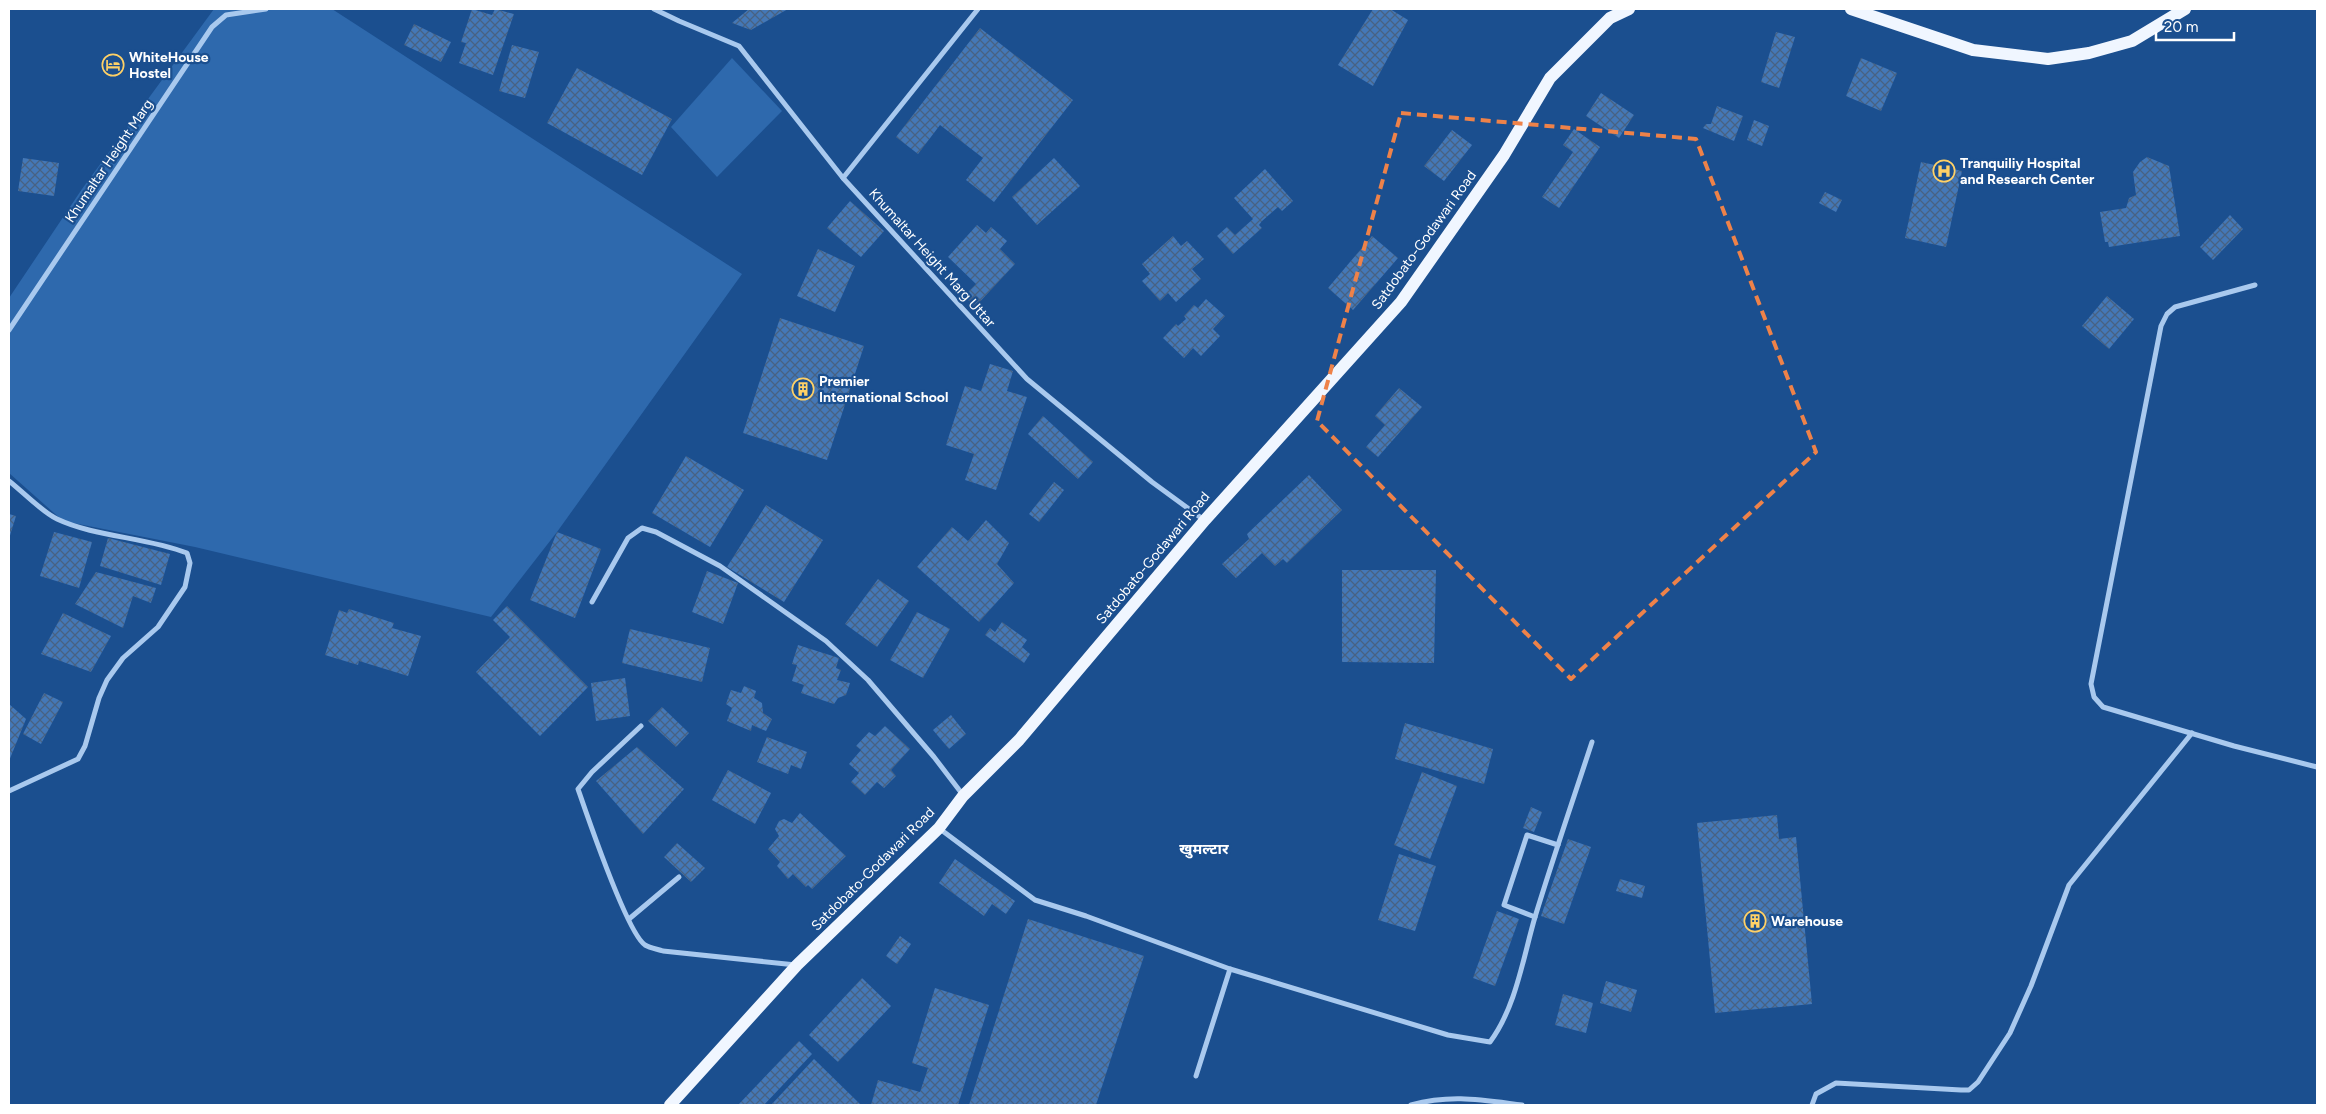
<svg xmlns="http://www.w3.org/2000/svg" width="2326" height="1114" font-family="Figtree,'Noto Sans Devanagari',sans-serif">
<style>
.green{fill:#2e69ad}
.building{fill:url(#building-cross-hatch)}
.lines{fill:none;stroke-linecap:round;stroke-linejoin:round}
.street{stroke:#a9c9ee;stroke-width:5}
.primary{stroke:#f0f6ff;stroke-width:12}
.marked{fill:none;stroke:#ee8249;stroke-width:4;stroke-dasharray:10 6;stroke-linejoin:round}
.labels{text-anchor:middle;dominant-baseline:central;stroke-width:4.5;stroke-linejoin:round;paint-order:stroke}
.poi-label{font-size:14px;font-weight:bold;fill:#fff;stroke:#1b4f8f;text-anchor:start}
.street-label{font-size:14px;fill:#fff;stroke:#1b4f8f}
.neighbourhood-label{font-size:15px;font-weight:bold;fill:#fff;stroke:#1b4f8f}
</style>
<defs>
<pattern id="building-cross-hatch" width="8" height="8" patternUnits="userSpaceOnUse" patternTransform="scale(1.25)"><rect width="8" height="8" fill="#4478b7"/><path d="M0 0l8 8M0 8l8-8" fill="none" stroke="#486282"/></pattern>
</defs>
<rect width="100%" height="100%" fill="#1b4f8f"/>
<!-- green -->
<g class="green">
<path d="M214,9H332L742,274L557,532L491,617L195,547L63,521L9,473V298L82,189Z"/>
<path d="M732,58L782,111L717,177L671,127Z"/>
</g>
<!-- building -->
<g class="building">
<path d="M472,9L492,15L495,9L514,14L493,75L459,63L466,43L461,42Z"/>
<path d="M749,9H788L751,30L732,23Z"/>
<path d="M1373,9H1390L1408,20L1373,86L1338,65Z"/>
<path d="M414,24L451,42L441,62L404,45Z"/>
<path d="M980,28L1073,100L994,202L966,180L983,158L940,125L918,154L896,137Z"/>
<path d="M1776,32L1795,37L1779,88L1761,82Z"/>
<path d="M512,45L539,52L525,98L499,91Z"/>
<path d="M1861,58L1897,73L1881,111L1846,96Z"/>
<path d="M577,68L672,119L642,175L547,123Z"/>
<path d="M1601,93L1634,115L1619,138L1586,116Z"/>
<path d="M1717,106L1743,116L1734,141L1703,128L1706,124H1711Z"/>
<path d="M1754,120L1769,126L1762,146L1747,140Z"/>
<path d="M1574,129L1600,147L1559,208L1542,197L1573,152L1563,145Z"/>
<path d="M1452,130L1472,145L1444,181L1424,166Z"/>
<path d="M2147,157L2169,166L2180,236L2109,247L2108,242H2105L2100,212L2126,208L2129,198L2136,195L2133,172L2140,162Z"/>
<path d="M23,158L59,163L54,196L18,191Z"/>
<path d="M1054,158L1080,186L1037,225L1012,197Z"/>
<path d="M1921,162L1962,171L1946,247L1905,238Z"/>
<path d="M1265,169L1293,201L1282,211L1278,207L1262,221L1259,225L1262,228L1233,254L1217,236L1227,227L1235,235L1253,219L1234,198Z"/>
<path d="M1825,192L1842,200L1836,212L1819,203Z"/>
<path d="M850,201L884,231L861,257L827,228Z"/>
<path d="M2230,215L2243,229L2213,260L2200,247Z"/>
<path d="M977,225L986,233L991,227L1007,241L1000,249L1015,264L975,307L964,296L976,284L948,257Z"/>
<path d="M1173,236L1181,246L1187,241L1204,259L1192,269L1201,279L1176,302L1168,293L1160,301L1142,281L1150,274L1142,264Z"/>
<path d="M1372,236L1398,258L1353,310L1328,288Z"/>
<path d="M818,249L855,266L835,312L797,296Z"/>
<path d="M2107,296L2134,319L2109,349L2082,326Z"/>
<path d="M1206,299L1225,316L1213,329L1220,336L1201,356L1193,348L1184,358L1163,338L1176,324L1178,326L1186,319L1184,316L1194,305L1198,308Z"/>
<path d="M780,318L864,346L827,460L743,433Z"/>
<path d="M990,364L1013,371L1007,391L1027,397L996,490L965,480L974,454L946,445L965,386L981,391Z"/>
<path d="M1399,388L1422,407L1378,457L1366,447L1385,425L1375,416Z"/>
<path d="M1043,416L1093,462L1078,479L1028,434Z"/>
<path d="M686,456L744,490L710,547L652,513Z"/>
<path d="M1309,475L1342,510L1287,563L1283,559L1275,566L1262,553L1236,578L1222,564L1249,539L1247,534Z"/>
<path d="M1054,482L1064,490L1039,522L1029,514Z"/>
<path d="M766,505L823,540L784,602L727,567Z"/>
<path d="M9,514L16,516L9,539Z"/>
<path d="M986,520L1009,543L997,564L1014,583L979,622L917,567L952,527L968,541Z"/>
<path d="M54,532L92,542L79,588L40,576Z"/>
<path d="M557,532L601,549L575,618L530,600Z"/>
<path d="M108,538L170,554L161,585L100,566Z"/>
<path d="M1342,570H1436L1434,663L1342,662Z"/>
<path d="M707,571L738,583L723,624L692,612Z"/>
<path d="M96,572L156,588L151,603L133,596L123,628L75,604Z"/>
<path d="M878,579L909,601L877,647L845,624Z"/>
<path d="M507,606L588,687L540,736L476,672L510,637L493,620Z"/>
<path d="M349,609L394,623L392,628L421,636L408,676L359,661L358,665L325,655L339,610L347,613Z"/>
<path d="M917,612L950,629L923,678L890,660Z"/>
<path d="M63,613L111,636L91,672L41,654Z"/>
<path d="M1002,622L1027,640L1022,647L1030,654L1024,663L985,635L990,628L995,632Z"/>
<path d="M630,629L710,648L702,682L622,663Z"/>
<path d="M798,645L839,658L836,668L841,670L837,680L850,683L846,695L838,698L834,704L801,693L804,685L792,681L797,665L792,664Z"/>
<path d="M625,678L630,716L596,721L591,683Z"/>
<path d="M744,686L756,691L754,698L762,703L763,713L772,719L766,731L752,725L751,731L727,721L732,708L726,704L731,690L741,693Z"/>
<path d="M44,693L63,702L41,744L23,734Z"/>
<path d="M9,704L26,719L9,761Z"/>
<path d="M662,707L689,733L676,747L648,721Z"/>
<path d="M951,715L966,734L949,749L933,730Z"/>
<path d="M1405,723L1493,749L1484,784L1395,759Z"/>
<path d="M885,726L910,749L891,770L896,776L884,788L877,782L865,795L851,782L859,773L849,764L861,750L856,746L869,732L875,736Z"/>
<path d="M767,737L807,752L801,769L791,765L788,774L757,762Z"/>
<path d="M637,747L684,789L643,834L596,781Z"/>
<path d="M728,770L771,793L755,824L712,800Z"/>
<path d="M1422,772L1457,786L1430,859L1394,845Z"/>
<path d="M1531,807L1542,812L1534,832L1523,828Z"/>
<path d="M800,813L846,856L812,889L808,885L806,887L793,874L788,879L777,866L780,862L768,849L779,836L775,829L779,821L784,819L792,823Z"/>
<path d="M1777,815L1779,839L1796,837L1812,1004L1715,1013L1697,823Z"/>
<path d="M1568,839L1591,847L1564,924L1541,916Z"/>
<path d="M677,843L705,868L691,882L664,857Z"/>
<path d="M1399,854L1436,866L1415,931L1378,920Z"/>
<path d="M955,859L1015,901L1006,914L992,904L984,916L939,883Z"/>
<path d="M1620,879L1645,886L1642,898L1616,891Z"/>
<path d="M1497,911L1519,919L1495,986L1473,978Z"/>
<path d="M1028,919L1144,956L1096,1105H969Z"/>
<path d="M900,936L911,944L897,964L886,956Z"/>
<path d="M862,978L891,1006L838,1062L809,1035Z"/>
<path d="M1606,981L1637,990L1631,1012L1600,1003Z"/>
<path d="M935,988L989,1005L958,1105H871L878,1080L920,1092L928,1068L912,1063Z"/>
<path d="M1563,994L1593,1003L1586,1033L1555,1025Z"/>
<path d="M799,1041L812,1054L764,1105H738Z"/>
<path d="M814,1059L861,1105H771Z"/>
</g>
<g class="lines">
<!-- street -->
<g class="street">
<path d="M654,9L679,21L739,46L843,178L1027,379L1152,482L1204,520"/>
<path d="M843,178L978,9"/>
<path d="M2255,285L2175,307L2167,314L2161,326L2091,684L2094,697L2103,707L2234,746L2317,767"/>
<path d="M9,330L212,27L226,15L266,9"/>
<path d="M9,481C22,491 42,512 57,519C95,537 146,537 187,553L190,563L185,587L158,627L123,658L107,680L99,698L85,746L78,759L9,791"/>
<path d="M592,602L628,538L642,528L656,532L720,566L826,641L868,680L934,757L963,795"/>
<path d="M641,726L592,772L578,789C587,815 627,933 645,945C650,948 657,949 663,951L796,965"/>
<path d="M940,829L1035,900L1086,916L1230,969L1448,1035L1490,1042C1516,1007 1523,958 1535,917C1553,858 1573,800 1592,742"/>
<path d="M1535,917L1504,905L1527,835L1558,845"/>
<path d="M629,919L679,877"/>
<path d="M1196,1076L1230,969"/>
<path d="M1411,1105C1451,1094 1482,1100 1522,1105"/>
<path d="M1812,1105L1816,1094L1836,1083L1961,1090H1969L1978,1082L2010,1033L2031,986L2069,885L2192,733"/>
</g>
<!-- primary -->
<g class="primary">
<path d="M1851,9L1973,50L2048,59L2089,53L2132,41L2185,9"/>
<path d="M670,1105L797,965L939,828L963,796L1019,740L1205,520L1401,302L1504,155L1550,78L1610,18L1629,9"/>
</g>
</g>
<!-- marked area -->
<path class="marked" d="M1401,113L1696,139L1816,452L1571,679L1317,421Z"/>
<!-- icons -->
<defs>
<g id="hotel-ring" transform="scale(1.125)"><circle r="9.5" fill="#1b4f8f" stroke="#ffd166" stroke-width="1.5"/><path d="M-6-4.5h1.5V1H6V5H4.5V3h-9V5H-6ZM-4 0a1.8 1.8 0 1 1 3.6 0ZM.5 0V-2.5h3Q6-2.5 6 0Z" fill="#ffd166"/></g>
<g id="hospital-ring" transform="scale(1.125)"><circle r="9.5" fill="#1b4f8f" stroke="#ffd166" stroke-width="1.5"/><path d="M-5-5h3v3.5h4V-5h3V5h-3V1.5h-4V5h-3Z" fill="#ffd166"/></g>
<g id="building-ring" transform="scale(1.125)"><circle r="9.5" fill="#1b4f8f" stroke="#ffd166" stroke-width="1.5"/><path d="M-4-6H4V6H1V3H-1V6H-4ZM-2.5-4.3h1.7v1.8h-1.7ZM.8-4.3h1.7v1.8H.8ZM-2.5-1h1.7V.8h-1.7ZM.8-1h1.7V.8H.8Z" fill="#ffd166"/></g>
</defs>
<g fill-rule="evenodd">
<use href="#hotel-ring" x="113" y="65"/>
<use href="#hospital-ring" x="1944" y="171"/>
<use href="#building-ring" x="803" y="389"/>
<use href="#building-ring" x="1755" y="921"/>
</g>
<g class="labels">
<!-- poi labels -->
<g class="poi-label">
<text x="129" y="57">WhiteHouse<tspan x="129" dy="16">Hostel</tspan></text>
<text x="1960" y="163">Tranquiliy Hospital<tspan x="1960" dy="16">and Research Center</tspan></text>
<text x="819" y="381">Premier<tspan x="819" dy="16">International School</tspan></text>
<text x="1771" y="921">Warehouse</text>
</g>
<!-- street labels -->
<g class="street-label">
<text transform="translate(109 161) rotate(-56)">Khumaltar Height Marg</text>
<text transform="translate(1424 240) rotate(-54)">Satdobato-Godawari Road</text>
<text transform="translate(932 258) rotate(48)">Khumaltar Height Marg Uttar</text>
<text transform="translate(1153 558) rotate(-50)">Satdobato-Godawari Road</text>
<text transform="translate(873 869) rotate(-45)">Satdobato-Godawari Road</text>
</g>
<!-- neighbourhood labels -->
<g class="neighbourhood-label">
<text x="1204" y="849">खुमल्टार</text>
</g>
</g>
<!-- border -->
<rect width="2326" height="1114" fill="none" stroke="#ffffff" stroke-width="20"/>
<!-- scale -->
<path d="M2156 32v8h78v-8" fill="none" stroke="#ffffff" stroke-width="2.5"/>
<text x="2164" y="32" font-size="15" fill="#ffffff" stroke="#1b4f8f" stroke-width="4" paint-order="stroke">20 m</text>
</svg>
